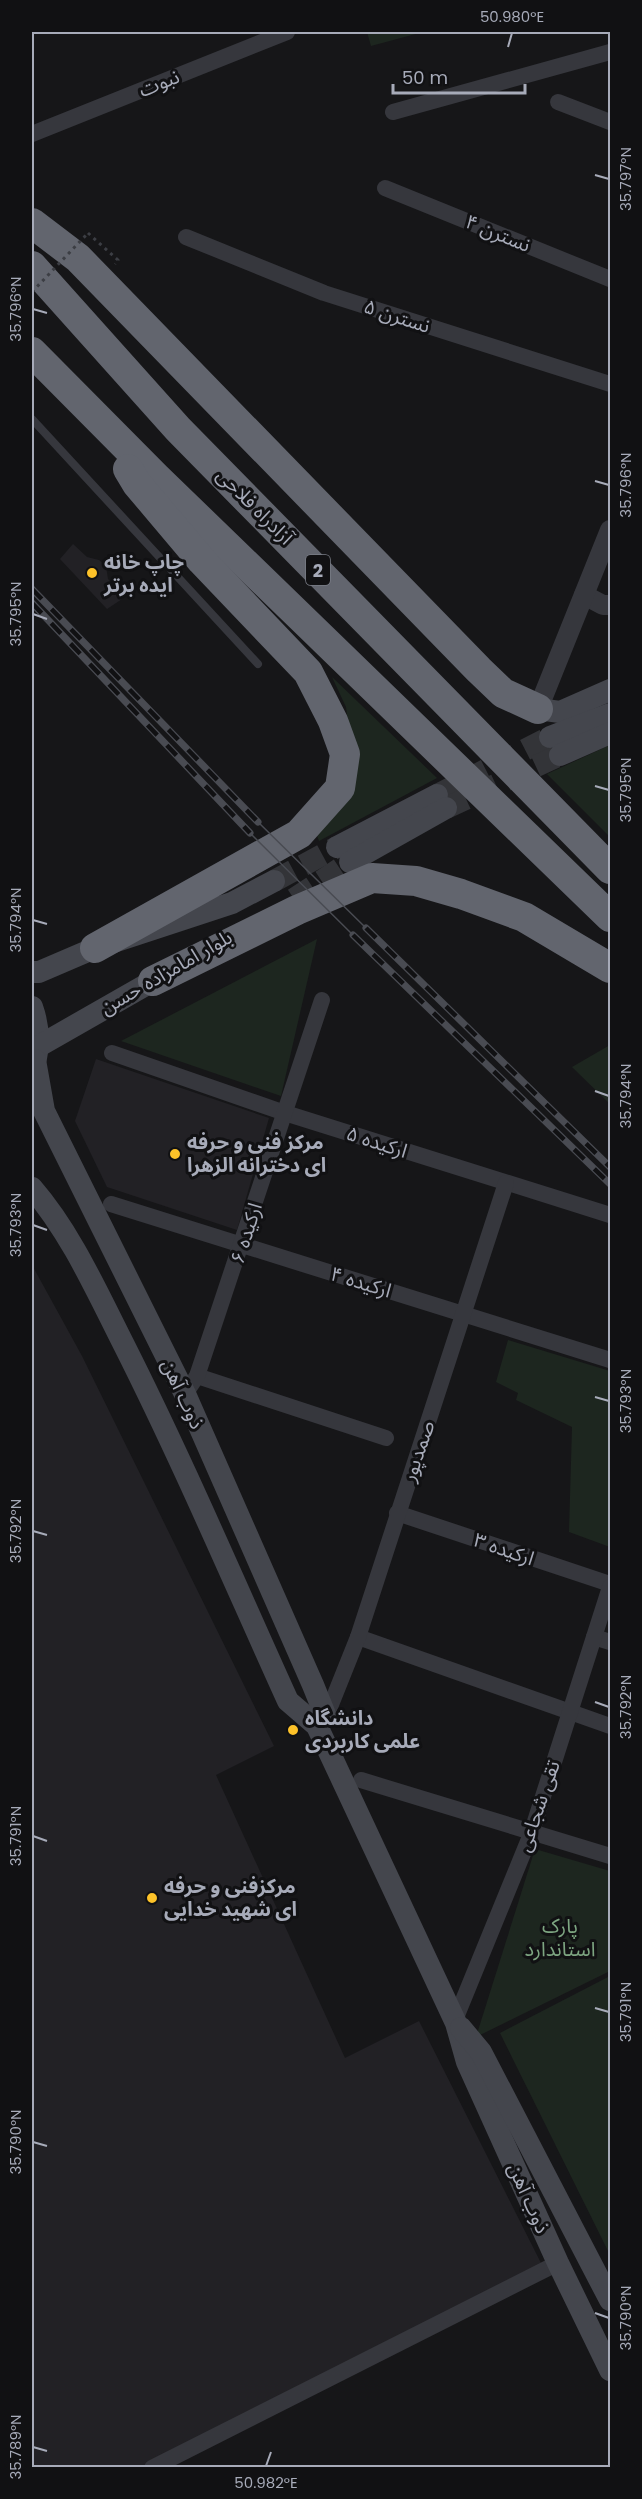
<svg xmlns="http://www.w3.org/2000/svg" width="642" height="2499" font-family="Poppins,'Noto Sans Arabic',sans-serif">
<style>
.built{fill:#222125}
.green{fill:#1d261f}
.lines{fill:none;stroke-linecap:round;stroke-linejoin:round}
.secondary-tunnel{stroke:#333438;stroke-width:22;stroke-dasharray:22 11;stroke-linecap:butt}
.path{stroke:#3c3e44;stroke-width:3;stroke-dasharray:3 4.5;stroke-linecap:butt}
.service{stroke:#36373d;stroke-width:8}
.minor{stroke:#36373d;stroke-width:16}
.tertiary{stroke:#36373d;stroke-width:20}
.secondary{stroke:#44464d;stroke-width:22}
.motorway{stroke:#62656e;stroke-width:30}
.tram{stroke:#494b52;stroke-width:1.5}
.rail-casing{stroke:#494b52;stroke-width:7}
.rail{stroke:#111113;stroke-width:4.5;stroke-dasharray:14;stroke-linecap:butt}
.path-bridge{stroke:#3c3e44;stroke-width:3;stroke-dasharray:3 4.5;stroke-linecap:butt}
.ticks{fill:none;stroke:#a7abb9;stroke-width:2}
.poi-dot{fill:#fdc229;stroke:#111113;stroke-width:2}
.labels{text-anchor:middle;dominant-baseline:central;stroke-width:6;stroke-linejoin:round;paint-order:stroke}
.shield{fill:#111113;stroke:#7a7d87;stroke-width:1.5}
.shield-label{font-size:18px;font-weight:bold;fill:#a7abb9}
.street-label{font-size:20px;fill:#a7abb9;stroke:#111113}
.poi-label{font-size:20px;font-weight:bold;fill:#a7abb9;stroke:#111113;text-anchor:start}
.park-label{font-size:20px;fill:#7da581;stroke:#111113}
.neatline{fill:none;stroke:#a7abb9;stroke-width:2}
.ticks-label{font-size:15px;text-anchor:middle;fill:#a7abb9}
</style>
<rect width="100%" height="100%" fill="#161618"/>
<!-- built -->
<g class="built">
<path d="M73,544L87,557L99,560L106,566L108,579L125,597L107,609L60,559Z"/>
<path d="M96,1059L269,1118L237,1230L107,1187L75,1121Z"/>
<path d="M32,1265L82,1356L274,1746L216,1775L345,2058L419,2021L544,2269L149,2467H32Z"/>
</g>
<!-- green -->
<g class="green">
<path d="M367,32H423L371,46Z"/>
<path d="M332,677L437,778L319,841L316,833L349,729L346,707Z"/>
<path d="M610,745V837L547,774Z"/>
<path d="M317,939L281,1096L121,1041Z"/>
<path d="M610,1045V1104L572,1067Z"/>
<path d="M508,1340L610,1371V1547L569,1532L572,1427L516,1400L518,1393L496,1382Z"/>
<path d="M535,1849L610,1871V1971L476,2037Z"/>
<path d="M610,1976V2255L500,2033Z"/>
</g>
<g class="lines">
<!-- secondary-tunnel -->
<g class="secondary-tunnel">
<path d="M437,795L550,737"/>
<path d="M446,808L560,755"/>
<path d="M274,881L337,847"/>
<path d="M294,899L350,862"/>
</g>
<!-- path -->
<path class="path" d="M88,233L118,260L115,264"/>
<!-- service -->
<path class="service" d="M32,419L258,664"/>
<!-- minor -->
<g class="minor">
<path d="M558,102L610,122"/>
<path d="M393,112L610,52"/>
<path d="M32,134L287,32"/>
<path d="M385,188L610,279"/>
<path d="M186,237L324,293L610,384"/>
<path d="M112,1053L285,1113L610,1215"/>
<path d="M111,1204L610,1360"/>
<path d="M197,1376L386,1438"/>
<path d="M185,1394L197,1376L322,1000"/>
<path d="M397,1513L610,1584"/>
<path d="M358,1637L610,1726"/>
<path d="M594,1637L610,1642"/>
<path d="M326,1717L358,1637L506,1183"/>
<path d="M361,1780L610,1856"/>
<path d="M455,2020L531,1834L610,1587"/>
<path d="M152,2468L558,2263"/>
</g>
<!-- tertiary -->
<g class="tertiary">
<path d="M584,595L603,605H610"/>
<path d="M538,709L610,530"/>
</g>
<!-- secondary -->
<g class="secondary">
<path d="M538,709L560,712L610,690"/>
<path d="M550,737L610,714"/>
<path d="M560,755L610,733"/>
<path d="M337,847L437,795"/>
<path d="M350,862L446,808"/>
<path d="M32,972H39L95,948L232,903L274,881"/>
<path d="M32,1007C38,1024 40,1040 36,1058"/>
<path d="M39,1046L165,974"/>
<path d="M35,1060L44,1111L185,1394L313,1685L326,1717L317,1726"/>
<path d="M32,1188C71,1233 97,1292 124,1345C183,1462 234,1582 288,1701L317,1726L456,2023L467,2062L558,2263L610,2370"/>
<path d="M461,2028L481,2052L610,2300"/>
</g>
<!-- motorway -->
<g class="motorway">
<path d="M32,223L78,258L479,670L503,693L538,709"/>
<path d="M32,266L178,429L610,869"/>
<path d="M32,352L156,477L610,917"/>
<path d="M95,948L299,834L340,788L345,754L333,721L308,672L202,561L137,484L128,469"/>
<path d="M153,981L297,910L372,878L416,881L461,894L524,917L610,968"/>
</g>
<!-- tram -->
<g class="tram">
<path d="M258,822L366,928"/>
<path d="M250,833L353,935"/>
</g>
<!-- rail casing -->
<g class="rail-casing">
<g id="rail">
<path d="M32,589L258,822"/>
<path d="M32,603L250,833"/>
<path d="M366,928L610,1167"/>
<path d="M353,935L610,1184"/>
</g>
</g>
<!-- rail -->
<use href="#rail" class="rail"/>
<!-- path-bridge -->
<path class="path-bridge" d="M32,292L88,233"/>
</g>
<!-- ticks -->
<path class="ticks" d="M508,47L512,33M595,175L609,179M33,309L47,313M595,481L609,485M33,614L47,619M595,786L609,790M33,920L47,924M595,1091L609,1096M33,1225L47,1230M595,1397L609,1401M33,1531L47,1535M595,1702L609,1707M33,1836L47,1841M595,2008L609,2012M33,2142L47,2146M595,2313L609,2318M33,2447L47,2451M266,2466L271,2452"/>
<!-- markers -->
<g class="poi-dot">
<circle cx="92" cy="573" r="6"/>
<circle cx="175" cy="1154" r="6"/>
<circle cx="293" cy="1730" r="6"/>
<circle cx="152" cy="1898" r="6"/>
</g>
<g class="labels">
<!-- shield labels -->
<rect class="shield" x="306" y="555" width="24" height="30" rx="4.5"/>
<g class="shield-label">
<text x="318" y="570">2</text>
</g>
<!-- street labels -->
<g class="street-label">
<text transform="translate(159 83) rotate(-22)">نبوت</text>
<text transform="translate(498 233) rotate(22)">نسترن ۴</text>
<text transform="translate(397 316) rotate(18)">نسترن ۵</text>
<text transform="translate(255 506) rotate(45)">آزادراه فلاحی</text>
<text transform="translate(166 972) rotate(-30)">بلوار امامزاده حسن</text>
<text transform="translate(377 1142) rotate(18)">ارکیده ۵</text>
<text transform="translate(246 1233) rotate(-72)">ارکیده ۶</text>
<text transform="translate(361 1282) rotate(17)">ارکیده ۴</text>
<text transform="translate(183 1394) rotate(65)">ذوب آهن</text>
<text transform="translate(418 1451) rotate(-71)">صمدپور</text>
<text transform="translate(504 1549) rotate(19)">ارکیده ۳</text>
<text transform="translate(538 1806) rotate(-71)">تقی شجاعی</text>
<text transform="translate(529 2198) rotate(66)">ذوب آهن</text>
</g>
<!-- poi labels -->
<g class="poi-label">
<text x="104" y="562">چاپ خانه<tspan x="104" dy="23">ایده برتر</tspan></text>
<text x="187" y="1142">مرکز فنی و حرفه<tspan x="187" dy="23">ای دخترانه الزهرا</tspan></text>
<text x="305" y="1718">دانشگاه<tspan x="305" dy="23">علمی کاربردی</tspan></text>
<text x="164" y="1886">مرکزفنی و حرفه<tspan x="164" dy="23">ای شهید خدایی</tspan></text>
</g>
<!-- park labels -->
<g class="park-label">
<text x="560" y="1926">پارک<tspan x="560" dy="23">استاندارد</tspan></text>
</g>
</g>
<!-- border -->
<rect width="642" height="2499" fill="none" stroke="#111113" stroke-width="66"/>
<!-- scale -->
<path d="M393 84v9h132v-9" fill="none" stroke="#a7abb9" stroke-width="3"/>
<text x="402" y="84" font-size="18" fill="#a7abb9" stroke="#111113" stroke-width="4.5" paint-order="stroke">50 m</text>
<rect x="33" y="33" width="576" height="2433" class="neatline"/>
<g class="ticks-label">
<text x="512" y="22">50.980°E</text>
<text transform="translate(626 179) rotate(-90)" y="5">35.797°N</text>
<text transform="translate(16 309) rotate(-90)" y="5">35.796°N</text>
<text transform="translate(626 485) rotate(-90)" y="5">35.796°N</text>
<text transform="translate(16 614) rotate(-90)" y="5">35.795°N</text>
<text transform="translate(626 790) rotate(-90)" y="5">35.795°N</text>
<text transform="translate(16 920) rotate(-90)" y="5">35.794°N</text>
<text transform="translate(626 1096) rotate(-90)" y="5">35.794°N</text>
<text transform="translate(16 1225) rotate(-90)" y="5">35.793°N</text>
<text transform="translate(626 1401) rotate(-90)" y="5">35.793°N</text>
<text transform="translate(16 1531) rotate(-90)" y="5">35.792°N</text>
<text transform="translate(626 1707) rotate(-90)" y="5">35.792°N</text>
<text transform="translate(16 1836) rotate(-90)" y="5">35.791°N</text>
<text transform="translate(626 2012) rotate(-90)" y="5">35.791°N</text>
<text transform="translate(16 2142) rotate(-90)" y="5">35.790°N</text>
<text transform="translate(626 2318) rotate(-90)" y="5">35.790°N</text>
<text transform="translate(16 2447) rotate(-90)" y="5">35.789°N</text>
<text x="266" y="2488">50.982°E</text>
</g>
</svg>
